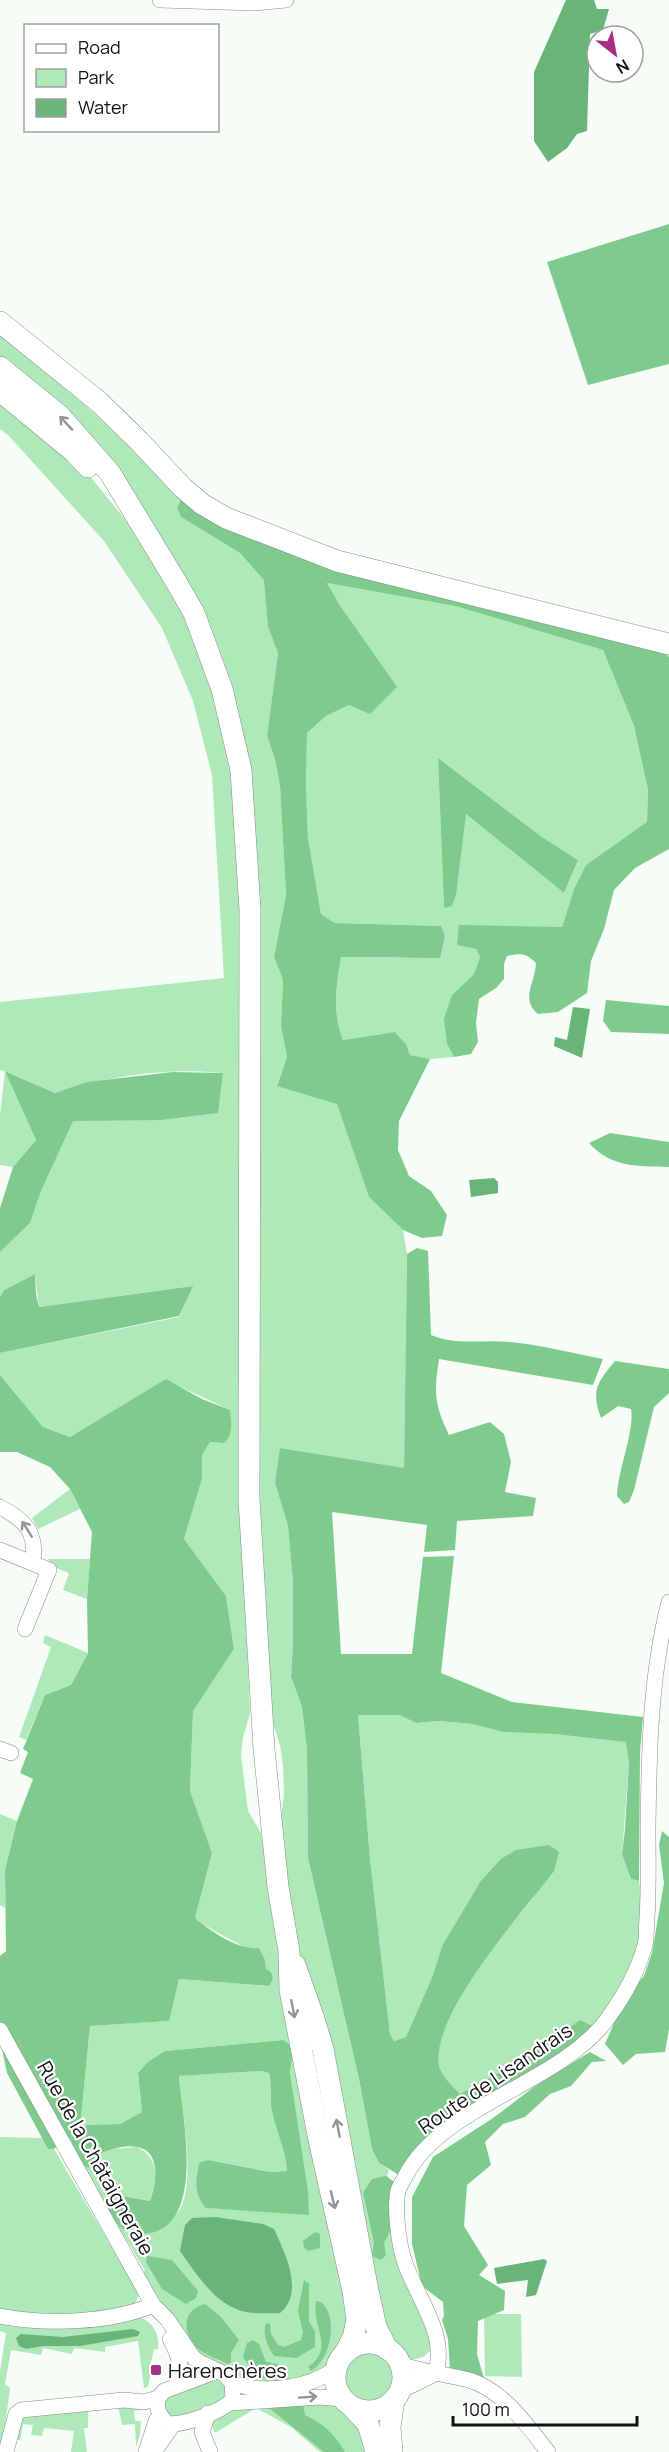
<svg xmlns="http://www.w3.org/2000/svg" width="669" height="2452" font-family="Manrope,sans-serif">
<style>
.green{fill:#afe8b9;fill-rule:evenodd}
.forest{fill:#7fcb8e}
.water{fill:#69b479}
.lines{fill:none;stroke-linecap:round;stroke-linejoin:round}
.street-casing{stroke:#858d86;stroke-width:16}
.secondary-casing{stroke:#858d86;stroke-width:22}
.street{stroke:#fff;stroke-width:15}
.secondary{stroke:#fff;stroke-width:21}
.oneway{stroke:#939594}
.poi-dot{fill:#a72f86;stroke:#fff;stroke-width:2}
.labels{text-anchor:middle;dominant-baseline:central;stroke-width:4.5;stroke-linejoin:round;paint-order:stroke}
.street-label{font-size:20px;fill:#101311;stroke:#fff}
.poi-label{font-size:20px;fill:#101311;stroke:#fff;text-anchor:start}
</style>
<rect width="100%" height="100%" fill="#f5fdf6"/>
<!-- green -->
<g class="green">
<path d="M0,333L82,402L182,497L177,508L181,517L240,553L265,580L268,627L278,653L267,736L275,759L280,786L286,895L274,957L283,980L281,1026L287,1057L277,1085L337,1103L369,1197L403,1230L407,1254L404,1469L281,1448L275,1483L288,1526L293,1583V1644L291,1677L302,1707L307,1750L308,1858L359,2079L372,2149L379,2163L389,2170L387,2176L395,2183L390,2217L429,2332L430,2351L423,2357L411,2360L389,2339L298,1954L279,1830L284,1795L283,1765L280,1745L267,1705L262,1630L243,742L134,500L0,360Z"/>
<path d="M0,396L89,475L124,518L170,586L208,671L231,760L239,899L245,1592L250,1714L243,1737L241,1755L248,1811L261,1833L283,1977L353,2321L322,2371L285,2384L240,2379L227,2368L190,2349L143,2273L145,2270L117,2225L164,2227C169,2221 176,2216 180,2209C196,2181 182,2109 179,2076L262,2071L269,2073C271,2085 269,2099 272,2111C276,2132 286,2150 287,2171L270,2172L208,2160L206,2208L308,2214L290,2073L292,2058L290,2045L282,2040L165,2051L138,2074L142,2112L120,2124L87,2125L80,2128L90,2026L168,2021L179,1979L268,1986L265,1960C243,1944 217,1935 195,1918L212,1853L190,1791L193,1711L234,1649L226,1596L184,1539L202,1479V1455L210,1442L224,1443L230,1410L166,1380L70,1437L43,1427L0,1375V1353L179,1317L192,1286L39,1307L35,1274L4,1290L0,1297V1252L30,1223L41,1191L73,1120H162L217,1113L223,1073C170,1067 105,1076 55,1093L6,1071L36,1140L13,1167L0,1165V1116L5,1071L0,1070V1002L224,978L212,775L193,701L162,628L104,541L9,436L0,429Z"/>
<path d="M327,583L455,606L603,650L634,726L648,790L647,823L586,865L574,889L562,927L476,949L480,957L474,974L452,995L447,1044L454,1057L430,1059L410,1055L406,1044L395,1032L343,1040C332,1012 336,986 341,957L406,958L441,926L335,923L321,914L308,838L306,787L307,733L326,716L349,705L341,607ZM438,758L542,837L578,860L564,893L465,813L444,908Z"/>
<path d="M70,1489L80,1509L38,1529L32,1518Z"/>
<path d="M48,1559H90L87,1599L63,1590L69,1573L54,1567Z"/>
<path d="M45,1635L88,1653L71,1685L45,1695L26,1740L19,1737L51,1647L43,1643Z"/>
<path d="M358,1715H401L416,1723L439,1721L472,1724L503,1732L554,1734L627,1742L629,1763L622,1854L631,1879L639,1881C649,1940 629,1981 593,2026L580,2020L500,2072L460,2095C452,2087 441,2076 439,2065C432,2015 503,1935 533,1898L480,1882L442,1946L433,1975L406,2037L394,2041L390,2034L370,1859Z"/>
<path d="M0,1814L17,1821L5,1870V1908L0,1905Z"/>
<path d="M0,2137L42,2138L48,2148L54,2149L139,2294L135,2305L95,2313L49,2316L0,2310Z"/>
<path d="M137,2147C160,2158 157,2180 150,2201L122,2196L108,2210L84,2168L96,2165L94,2156L113,2149Z"/>
<path d="M484,2314H521L522,2377L485,2376Z"/>
<path d="M138,2317C153,2321 160,2334 158,2349H154L150,2367L152,2368L148,2387L144,2388L138,2341L105,2347V2352L74,2348L72,2354L43,2348L41,2355L11,2350L5,2384L10,2388L3,2441L0,2445V2371L6,2333L0,2331V2322Z"/>
<circle cx="368" cy="2377" r="25"/>
<path d="M214,2376L224,2381L226,2399L180,2420L169,2418L162,2402L164,2398Z"/>
<path d="M331,2402L355,2416L373,2452H320L291,2427L256,2408L215,2433L212,2425L214,2418L232,2409Z"/>
<path d="M118,2406H139L140,2410L134,2411L135,2421H141L140,2435L136,2446L135,2424L122,2425Z"/>
<path d="M88,2409V2428H84L87,2452H71L74,2431L44,2428L42,2436L31,2435L33,2425L23,2424L20,2440L14,2439L19,2417Z"/>
</g>
<!-- forest -->
<g class="forest">
<path d="M669,224V364L588,385L547,262Z"/>
<path d="M182,497L300,555L668,655L669,658V849L635,868L614,890L604,929L591,961L587,993L558,1012L538,1014C520,999 535,984 536,963C526,953 521,953 507,956L504,964V979L496,988L479,999L476,1023L478,1042L471,1054L454,1057L447,1044L444,1019L452,995L474,974L480,957L476,949L457,945L459,925L562,927L574,889L586,865L647,822L648,790L634,726L603,650L455,606L327,583L341,607L397,687L370,714L349,705L326,716L307,733L306,787L308,838L321,914L335,923L441,926L445,936L440,958L341,957C336,986 332,1012 343,1040L395,1032L406,1044L410,1055L430,1059L399,1121L398,1150L409,1176L431,1191L447,1215L442,1236L422,1238L403,1230L369,1197L337,1104L277,1086L287,1057L281,1026L283,980L274,957L286,895L280,786L275,759L267,736L278,653L268,627L264,580L240,553L181,517L177,508Z"/>
<path d="M438,758L542,837L578,860L564,893L466,814L456,895L452,906L444,908Z"/>
<path d="M606,1000L669,1006V1034L611,1032L603,1021Z"/>
<path d="M5,1071L55,1093L87,1082L172,1072L223,1073L218,1113L162,1120L73,1121L41,1191L30,1223L0,1252V1208L13,1167L36,1140Z"/>
<path d="M610,1133L669,1142V1167C637,1166 612,1168 589,1143Z"/>
<path d="M417,1248L428,1251L431,1335C456,1346 484,1339 510,1342C541,1345 572,1353 603,1359L593,1385L439,1359C434,1392 434,1404 449,1435L490,1422L504,1434L511,1462L505,1492L536,1498L533,1516L457,1521L455,1550L424,1552L427,1525L332,1512L341,1654H412L423,1557L454,1556L441,1673L512,1702L643,1717L640,1753L639,1881L631,1879L622,1854L625,1829L629,1763L626,1742L554,1734L503,1732L472,1724L439,1721L416,1723L400,1715H358L370,1859L390,2034L394,2041L406,2037L433,1975L442,1946L480,1882L501,1859L516,1850L549,1845L559,1852L554,1871C523,1912 431,2013 439,2065C441,2076 453,2087 460,2094L500,2072L580,2020L593,2026L581,2039L447,2125L413,2151L399,2175L379,2163L372,2149L359,2079L308,1858L307,1750L302,1707L291,1677L293,1644V1583L288,1526L275,1483L280,1448L404,1468L407,1254Z"/>
<path d="M35,1274L36,1294L39,1307L193,1286L179,1316L0,1353V1297L4,1290Z"/>
<path d="M615,1361L669,1369V1393L654,1407L634,1490L629,1502L624,1504L617,1496C618,1469 635,1430 631,1409L618,1406L601,1418C591,1390 597,1383 615,1361Z"/>
<path d="M0,1375L43,1427L70,1437L166,1379L202,1399L230,1410C231,1422 234,1434 224,1443L210,1442L202,1455V1479L184,1539L226,1596L234,1649L193,1711L190,1791L212,1853L195,1918C211,1931 237,1950 259,1948L265,1960L266,1969L271,1972L273,1979L269,1986L179,1979L169,2021L90,2026L80,2128L87,2125L120,2124L142,2112L138,2073L148,2062L165,2051L283,2040L290,2045L292,2058L290,2073L308,2192L309,2215L206,2208C193,2193 196,2182 199,2163L208,2160L270,2172L287,2171C286,2150 276,2132 272,2111C269,2098 272,2085 269,2073L261,2071L179,2076C182,2116 208,2231 143,2234C124,2235 117,2225 108,2210L112,2203L122,2196L150,2201C156,2185 162,2151 137,2147C123,2144 107,2151 94,2156L97,2165L84,2168L69,2137L54,2149H48L7,2073L0,2040V1956L6,1951L5,1870L17,1821L33,1779L20,1773L28,1752L23,1749L45,1695L71,1685L88,1653L87,1599L92,1532L70,1489L50,1467L17,1452H0Z"/>
<path d="M662,1831L669,1837V2029L665,2052L636,2054L623,2065L605,2044L624,2000L644,1976L652,1953L664,1883L659,1845Z"/>
<path d="M590,2052L606,2061L592,2062L571,2086L550,2094L525,2117L503,2124L485,2142L491,2165L467,2185L464,2226L488,2265L479,2275L505,2291L504,2310L478,2321L477,2354L485,2382L450,2370L448,2339L442,2320L444,2316L443,2302L422,2286L412,2244V2197L433,2157L493,2118L534,2087Z"/>
<path d="M386,2176L395,2183L388,2204L392,2227L384,2243L386,2255L381,2260L372,2256L374,2242L363,2193L372,2179Z"/>
<path d="M315,2232L320,2234V2248L308,2251L304,2248L303,2241Z"/>
<path d="M147,2256L172,2260L198,2291L196,2298L186,2304L162,2289L146,2262Z"/>
<path d="M304,2280L309,2284V2322L315,2331V2347L296,2358L274,2356C268,2347 262,2334 266,2323L270,2324L271,2334L278,2345L284,2347L301,2340L303,2333L298,2310Z"/>
<path d="M316,2301L321,2302C339,2317 331,2360 311,2371L308,2367C336,2348 311,2327 316,2301Z"/>
<path d="M205,2304L221,2317L239,2340L231,2353V2362L228,2364C219,2359 209,2357 201,2351C183,2338 179,2310 205,2304Z"/>
<path d="M253,2340L259,2344L266,2362L277,2364L287,2372L273,2378L260,2379L257,2371L252,2370L243,2357L247,2343Z"/>
<path d="M303,2404L305,2415C323,2423 335,2435 345,2452H324L269,2408Z"/>
</g>
<!-- water -->
<g class="water">
<path d="M566,0H594L597,9H609L603,30L590,34L587,131L577,134L567,148L548,162L534,141V72Z"/>
<path d="M573,1007L590,1009L582,1058L554,1046L555,1037L567,1040Z"/>
<path d="M494,1178L498,1182V1193L471,1197L469,1180Z"/>
<path d="M215,2217L263,2224L274,2229C285,2253 305,2293 280,2313C269,2313 257,2314 246,2312C216,2306 197,2275 180,2251L185,2225L192,2218Z"/>
<path d="M544,2259L547,2261L536,2295L526,2297L528,2280L497,2284L494,2268Z"/>
<path d="M133,2329L140,2332L138,2336L80,2346H43L26,2349L19,2346L16,2338L21,2334L63,2337Z"/>
</g>
<g class="lines">
<!-- street casing -->
<g class="street-casing">
<g id="street">
<path d="M160,0L254,3L286,0"/>
<path d="M0,1507C25,1520 37,1532 33,1562"/>
<path d="M0,1550L49,1570L25,1629"/>
<path d="M0,1749L11,1753"/>
<path d="M0,2030L153,2305L167,2319L193,2357L199,2362L223,2373L232,2383L233,2398C226,2411 181,2427 167,2423C157,2413 153,2402 164,2391L217,2371"/>
<path d="M0,2316C46,2325 110,2323 153,2305"/>
<path d="M170,2339C179,2356 184,2367 176,2386"/>
<path d="M400,2364C423,2372 446,2374 469,2380C503,2390 527,2425 548,2452"/>
<path d="M435,2374C449,2336 417,2298 405,2263C399,2246 394,2209 398,2191C399,2186 404,2180 406,2175C444,2104 562,2083 608,2018C624,1996 638,1971 645,1945C647,1937 646,1927 647,1918C649,1888 648,1858 648,1828C649,1752 650,1676 669,1602"/>
<path d="M232,2383C264,2394 309,2389 336,2368"/>
<path d="M400,2391L435,2374"/>
<path d="M230,2403L320,2397L343,2399"/>
<path d="M208,2413L202,2432L210,2452"/>
<path d="M6,2452L16,2414L21,2410L124,2400L144,2402L158,2398"/>
<path d="M146,2452L156,2421L160,2415"/>
<path d="M154,2452L173,2425"/>
</g>
</g>
<!-- secondary casing -->
<g class="secondary-casing">
<g id="secondary">
<path d="M0,322L99,402L139,441L183,488L202,504L226,518L337,561L669,644"/>
<path d="M0,367L60,416L110,473L175,580L194,613L222,689L241,770L250,910L249,1499L264,1749L278,1887L289,1951L290,1990L319,2140L353,2291L357,2320L353,2338L345,2353"/>
<path d="M0,391L74,452L88,467"/>
<path d="M295,1965L314,2019L323,2049L367,2286L376,2327L387,2349"/>
<circle cx="369" cy="2377" r="34"/>
<path d="M353,2408L368,2424L376,2452"/>
<path d="M392,2452L390,2427L394,2400"/>
</g>
</g>
<!-- street -->
<use href="#street" class="street"/>
<!-- secondary -->
<use href="#secondary" class="secondary"/>
</g>
<!-- one-way arrows -->
<defs><path id="oneway-shaft" d="M-6 0H5M1.5-3L5.5 0L1.5 3" fill="none" stroke-width="1.6" stroke-linecap="round" stroke-linejoin="round" transform="scale(1.5)"/></defs>
<g class="oneway">
<use href="#oneway-shaft" transform="translate(66 423) rotate(-133)"/>
<use href="#oneway-shaft" transform="translate(27 1529) rotate(-122)"/>
<use href="#oneway-shaft" transform="translate(293 2009) rotate(79)"/>
<use href="#oneway-shaft" transform="translate(338 2128) rotate(-101)"/>
<use href="#oneway-shaft" transform="translate(333 2200) rotate(76)"/>
<use href="#oneway-shaft" transform="translate(308 2397) rotate(-4)"/>
</g>
<!-- markers -->
<rect class="poi-dot" x="150" y="2364" width="12" height="12" rx="3"/>
<g class="labels">
<!-- street labels -->
<g class="street-label">
<text transform="translate(495 2078) rotate(-34)">Route de Lisandrais</text>
<text transform="translate(96 2158) rotate(61)">Rue de la Châtaigneraie</text>
</g>
<!-- poi labels -->
<g class="poi-label">
<text x="168" y="2370">Harenchères</text>
</g>
</g>
<!-- legend -->
<rect x="24" y="24" width="195" height="108" fill="#ffffff" stroke="#9fa1a0" stroke-width="1.5"/>
<rect x="36" y="44" width="30" height="9" fill="#ffffff" stroke="#9fa1a0" stroke-width="1.5"/>
<text x="78" y="54" font-size="18" fill="#101311">Road</text>
<rect x="36" y="69" width="30" height="18" fill="#afe8b9" stroke="#9fa1a0" stroke-width="1.5"/>
<text x="78" y="84" font-size="18" fill="#101311">Park</text>
<rect x="36" y="99" width="30" height="18" fill="#69b479" stroke="#9fa1a0" stroke-width="1.5"/>
<text x="78" y="114" font-size="18" fill="#101311">Water</text>
<!-- north arrow -->
<g transform="translate(615 54) rotate(149)"><circle r="28" fill="#ffffff" stroke="#9fa1a0" stroke-width="1.5"/>
<path d="M0-4.5L10 22L0 15L-10 22Z" fill="#a72f86"/>
<text y="-9" font-size="16" font-weight="bold" text-anchor="middle" fill="#101311">N</text>
</g>
<!-- scale -->
<path d="M453 2416v9h184v-9" fill="none" stroke="#101311" stroke-width="3"/>
<text x="462" y="2416" font-size="18" fill="#101311" stroke="#ffffff" stroke-width="4.5" paint-order="stroke">100 m</text>
</svg>
